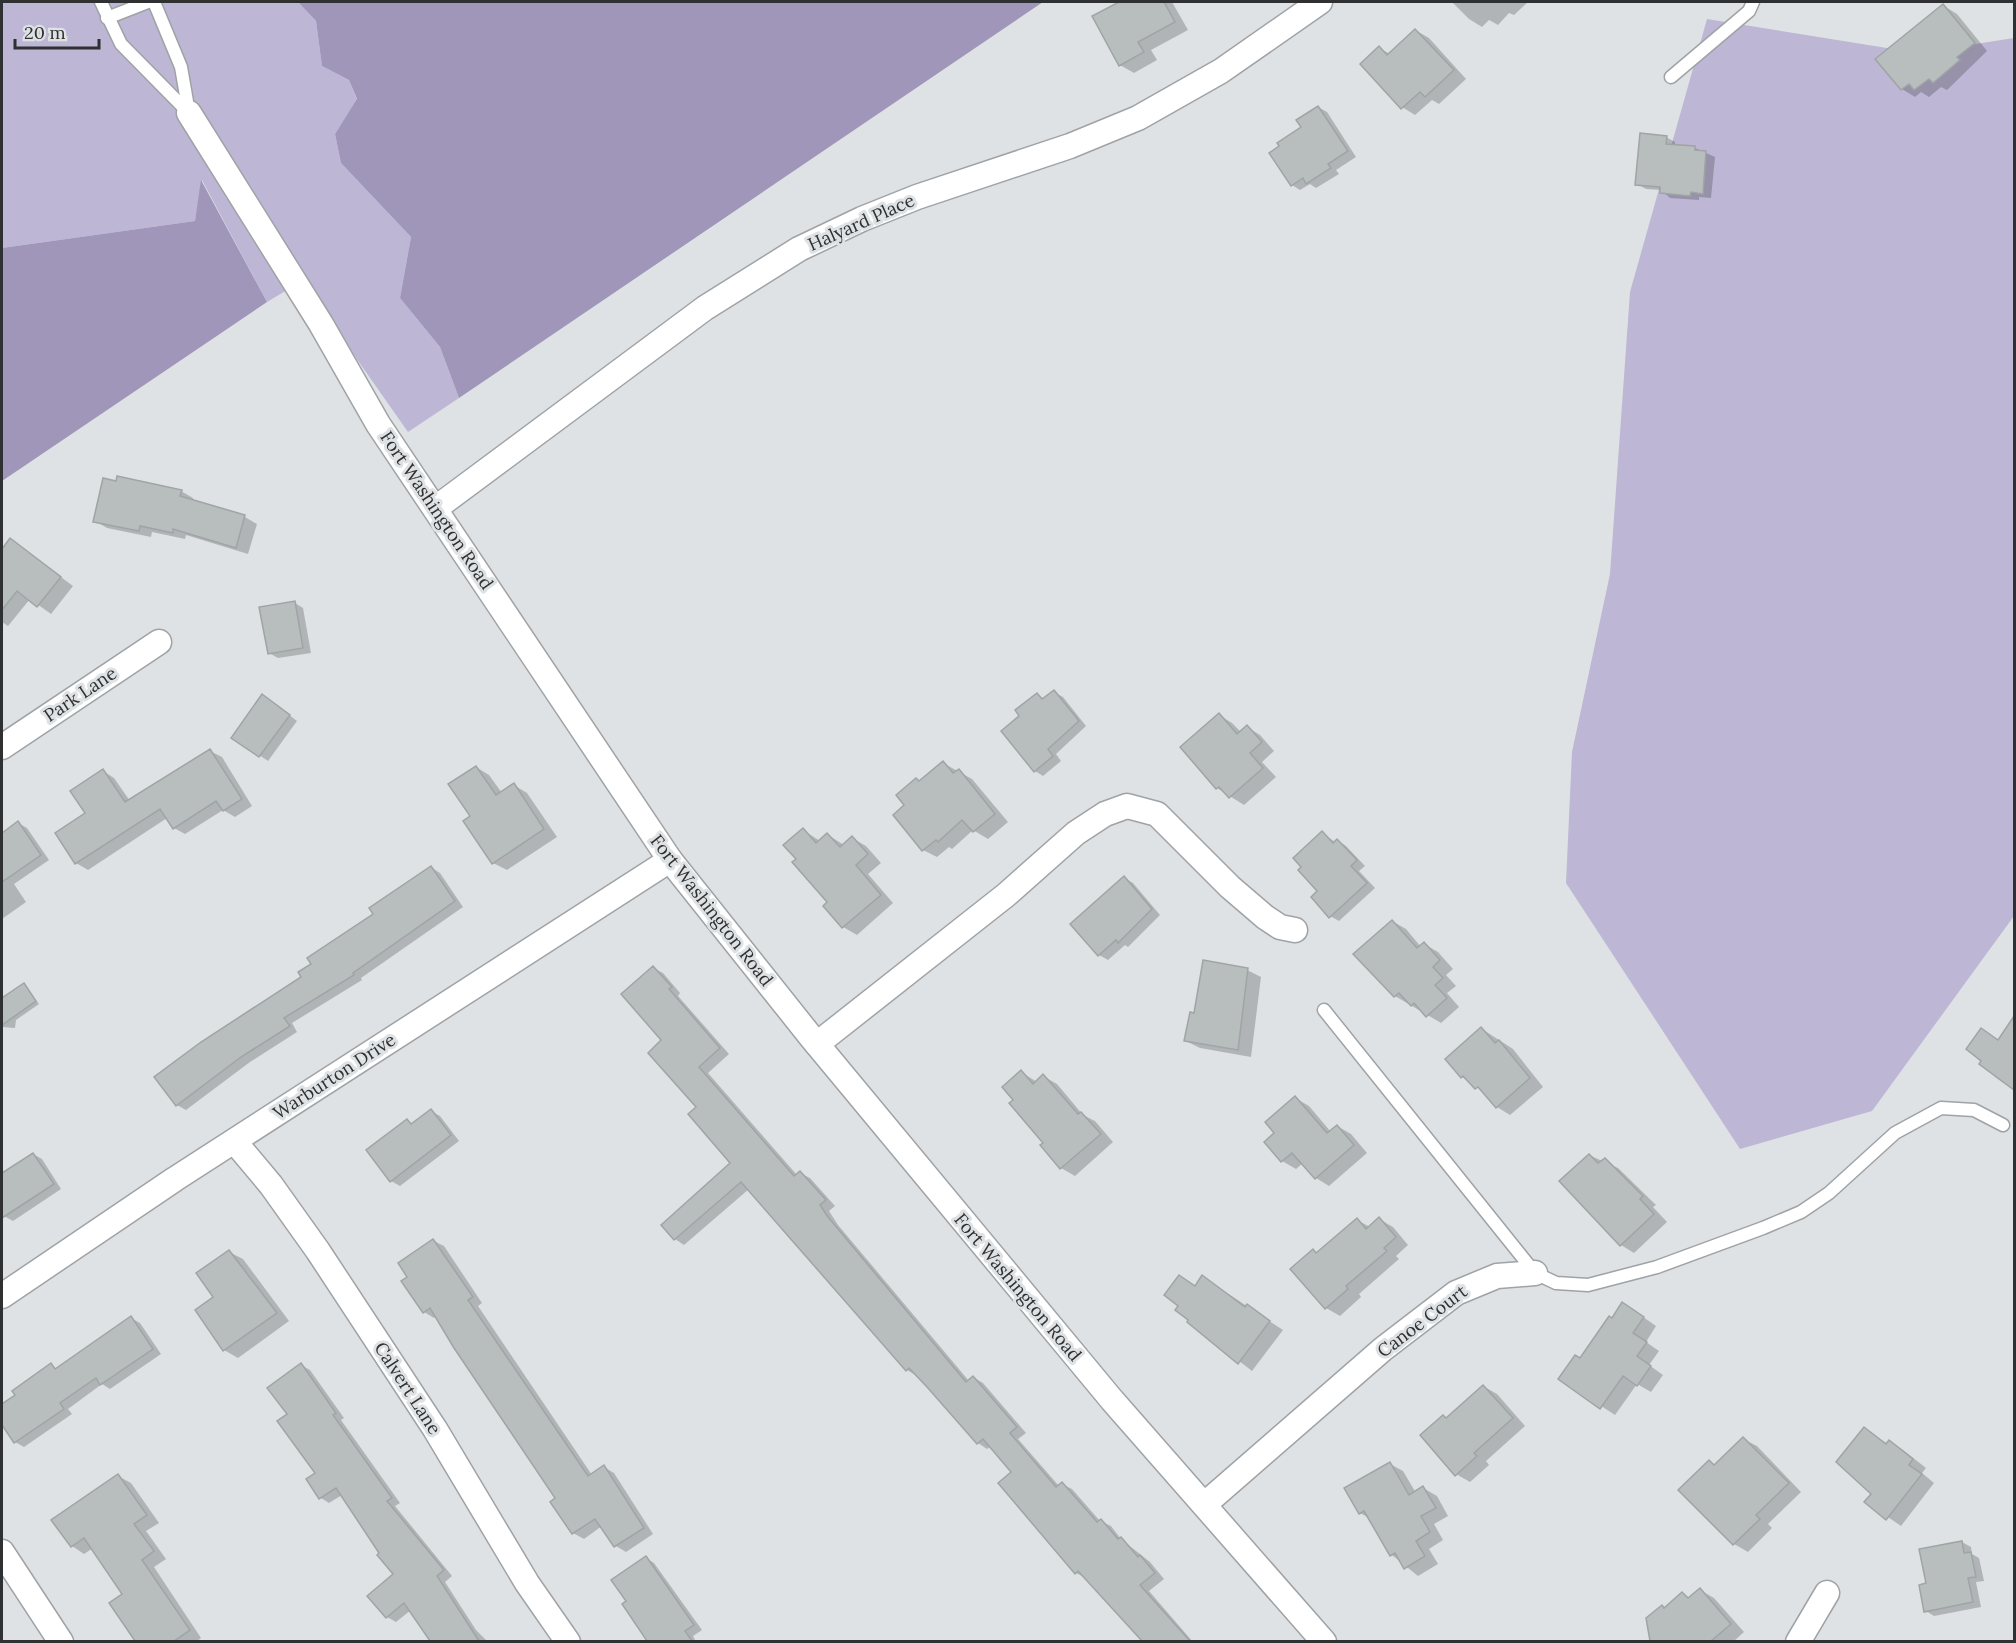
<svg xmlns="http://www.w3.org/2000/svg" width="2016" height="1643" font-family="Lora,serif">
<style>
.green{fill:#bdb6d4}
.forest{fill:#9f96b9}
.shadow{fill:#0003}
.building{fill:#b8bdbe;stroke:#9fa4a5;stroke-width:1.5}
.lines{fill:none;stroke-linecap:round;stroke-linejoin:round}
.lane-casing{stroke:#9fa3a6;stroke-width:15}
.street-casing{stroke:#9fa3a6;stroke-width:27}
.lane{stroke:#fff;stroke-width:12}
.street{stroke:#fff;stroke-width:24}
.labels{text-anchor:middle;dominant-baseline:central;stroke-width:6;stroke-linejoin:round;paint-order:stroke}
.street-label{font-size:18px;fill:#2e3031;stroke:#dee2e5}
</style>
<rect width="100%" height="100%" fill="#dee2e5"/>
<!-- green -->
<g class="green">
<path d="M2,2H298L316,21L322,66L349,80L357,100L335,134L341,163L411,237L400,298L440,347L459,398L408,432L302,281L267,302L202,180L195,221L2,248Z"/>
<path d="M1707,19L1918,53L2014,38V916L1872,1111L1740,1149L1566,883L1572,752L1610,574L1630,292Z"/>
</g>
<!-- forest -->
<g class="forest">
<path d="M298,2H1043L459,398L440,347L400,298L411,237L341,163L335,134L357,99L349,80L322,66L316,21Z"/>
<path d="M201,180L267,302L2,481V248L195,221Z"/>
</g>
<!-- shadow -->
<g class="shadow">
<path d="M1122,2H1172L1188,30L1151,50L1157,60L1134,73L1120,65L1094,16Z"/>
<path d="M1452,2H1528L1514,15L1509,13L1498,25L1489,20L1482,27L1469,19Z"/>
<path d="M1944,6L1957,14L1987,51L1947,90L1941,87L1929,97L1921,92L1915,97L1902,89Z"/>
<path d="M1415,30L1429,38L1466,79L1439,104L1432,100L1415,115L1402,107L1379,48L1390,54Z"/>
<path d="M1318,107L1327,112L1356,157L1336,170L1339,174L1316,188L1310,184L1300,190L1292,185L1281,146L1303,128Z"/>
<path d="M1666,137L1675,142V146L1695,148L1715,157L1711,198L1699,197V200L1670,198L1661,190L1646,189L1637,184Z"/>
<path d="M117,482L181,491L193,498V501L245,517L257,524L248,554L186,535L185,539L152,532L151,537L107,528L95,521Z"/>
<path d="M11,540L73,586L51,614L30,599L8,626L2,622V551Z"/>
<path d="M295,603L303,608L311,653L278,658L269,653Z"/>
<path d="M1054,692L1063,697L1086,726L1056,754L1061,761L1043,776L1035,771L1022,717L1037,695L1045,699Z"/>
<path d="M271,701L297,721L268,761L233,737Z"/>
<path d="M1219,715L1232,723L1241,732L1247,727L1260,735L1274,751L1262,762L1276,777L1244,805L1217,788Z"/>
<path d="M210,751L222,757L252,806L235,817L223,810L185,834L174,828L167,818L88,870L76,863L57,834L87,814L103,771L114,778L130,801Z"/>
<path d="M943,763L972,779L1008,822L988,839L973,830L952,849L949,847L937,857L923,850L907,805L920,782Z"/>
<path d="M476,767L489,775L502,793L514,785L527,793L557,837L507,870L493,863L472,817Z"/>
<path d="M18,823L27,828L49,860L14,884L26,902L2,919V835Z"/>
<path d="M803,830L820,841L828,835L844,845L852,838L866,846L881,863L868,874L893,903L857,935L843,927L825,906L830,903L798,859Z"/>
<path d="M1322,833L1335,842L1337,840L1346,846L1365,866L1359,871L1375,888L1339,921L1330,916L1320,891Z"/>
<path d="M432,868L440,873L463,907L361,978L362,980L292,1023L297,1032L250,1062L186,1110L177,1105L156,1077L303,977Z"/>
<path d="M1124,878L1133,883L1160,915L1128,947L1125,945L1108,960L1099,955Z"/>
<path d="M1392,921L1406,929L1421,947L1424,944L1438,952L1453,969L1446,975L1456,986L1447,993L1459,1007L1441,1023L1395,996Z"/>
<path d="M653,968L663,973L680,993L678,996L729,1054L708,1073L797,1175L800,1173L810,1178L835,1206L829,1211L838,1225L969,1381L973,1377L983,1383L1026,1433L1018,1439L1059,1486L1062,1484L1072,1489L1100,1521L1111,1526L1121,1539L1150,1562L1164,1579L1149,1591L1193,1642H1144L1107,1600L1086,1578L1076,1573L1013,1472L991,1446L987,1449L978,1443L917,1376L907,1370L749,1189L684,1245L675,1239L732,1163L698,1107L664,1040Z"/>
<path d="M1247,970L1261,977L1251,1057L1200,1048L1186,1041L1195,1014Z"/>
<path d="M24,985L39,1004L16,1020L15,1028L2,1027V1000Z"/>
<path d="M1482,1029L1513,1049L1543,1087L1510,1115L1497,1107L1485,1093L1462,1077L1447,1059Z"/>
<path d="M1982,1030L1999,1040L2007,1030L2014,1034V1089L1995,1077Z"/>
<path d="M1021,1072L1037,1082L1043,1076L1057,1084L1083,1115L1095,1121L1113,1142L1075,1176L1061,1168L1042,1146L1045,1143L1015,1100Z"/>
<path d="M1295,1098L1309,1106L1331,1132L1337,1126L1351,1134L1367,1153L1329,1186L1316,1178L1303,1163L1296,1169L1282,1161Z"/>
<path d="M431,1111L440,1116L459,1141L400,1186L391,1181L407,1121L413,1125Z"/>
<path d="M33,1154L42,1159L61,1189L13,1221L4,1216L2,1218V1175Z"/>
<path d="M1589,1155L1618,1168L1656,1205L1653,1207L1667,1222L1634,1253L1621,1245Z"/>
<path d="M1379,1219L1393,1227L1408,1245L1396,1256L1399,1259L1359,1294L1361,1297L1340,1316L1326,1308L1313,1251L1318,1253L1357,1220L1370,1227Z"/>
<path d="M434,1241L444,1246L482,1303L478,1306L592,1475L604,1467L614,1473L653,1534L626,1552L616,1546L602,1526L584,1539L573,1533L552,1502L558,1498L436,1316L434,1318L424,1312L409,1277Z"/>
<path d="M229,1252L243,1259L289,1321L238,1358L224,1350L197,1310L215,1297Z"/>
<path d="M1180,1276L1196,1286L1203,1277L1283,1330L1252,1371L1189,1322L1190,1320L1181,1306Z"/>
<path d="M1636,1312L1656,1326L1646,1342L1659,1351L1649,1365L1663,1375L1651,1392L1637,1384L1615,1415L1560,1379L1580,1359L1612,1319Z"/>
<path d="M131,1318L140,1323L161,1354L110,1389L102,1384L68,1409L72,1414L24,1447L15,1442L2,1423V1406L51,1365L57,1369Z"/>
<path d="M301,1365L310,1370L344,1418L341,1420L400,1503L395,1506L452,1576L445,1582L476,1630L488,1642H432L411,1610L396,1622L387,1617L395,1574L342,1495L329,1503L321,1498L317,1473L289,1414Z"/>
<path d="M1483,1386L1497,1394L1525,1426L1486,1461L1489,1465L1470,1482L1456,1474L1444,1416L1447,1419Z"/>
<path d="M1864,1429L1888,1444L1889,1442L1903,1450L1926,1468L1922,1473L1934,1483L1901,1526L1866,1502L1873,1494Z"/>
<path d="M1743,1439L1757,1446L1801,1492L1768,1524L1772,1528L1748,1552L1734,1544L1681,1490L1709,1462L1716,1466Z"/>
<path d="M1390,1464L1403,1471L1416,1493L1423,1488L1437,1496L1448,1516L1434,1524L1443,1540L1429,1549L1438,1564L1418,1576L1392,1555L1371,1519L1360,1513Z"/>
<path d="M118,1476L131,1483L159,1523L146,1531L166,1559L154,1567L201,1638L196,1642H137L111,1603L124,1594L93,1548L84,1554L72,1546Z"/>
<path d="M1962,1542L1971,1547L1972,1554L1979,1558L1984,1581L1976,1582L1981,1607L1934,1616L1926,1611L1928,1584Z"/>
<path d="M646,1558L654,1563L702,1630L693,1636L696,1642H648L624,1605L628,1602Z"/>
<path d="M1700,1590L1714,1598L1744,1632L1733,1642H1652L1662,1607L1666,1609L1683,1594L1690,1598Z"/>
</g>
<!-- building -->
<g class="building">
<path d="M1119,2H1164L1175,22L1138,42L1144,52L1119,66L1092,16Z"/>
<path d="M1943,4L1975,43L1957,57L1960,60L1933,83L1929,79L1914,90L1909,84L1901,90L1875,59Z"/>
<path d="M1415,29L1454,70L1425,97L1420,92L1401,109L1360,64L1379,46L1387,55Z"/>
<path d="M1318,106L1348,151L1328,164L1331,168L1306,184L1303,178L1291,186L1269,153L1279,146L1277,143L1301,127L1296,120Z"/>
<path d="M1640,133L1667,136L1666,144L1695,146V150L1706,151L1703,194L1691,192L1690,196L1660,193V187L1635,185Z"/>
<path d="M117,476L182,490L180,496L245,515L236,548L173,529V533L140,526L139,531L93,522L103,478L116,481Z"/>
<path d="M10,538L61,577L37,607L17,591L2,610V549Z"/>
<path d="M295,601L303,648L268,654L259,607Z"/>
<path d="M1054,690L1079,721L1048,749L1053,756L1034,772L1001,731L1019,716L1015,710L1037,693L1042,699Z"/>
<path d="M262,694L290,715L259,757L231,738Z"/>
<path d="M1219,713L1237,734L1247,725L1262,742L1250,753L1263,768L1229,798L1219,787L1216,789L1180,747Z"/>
<path d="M210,749L242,799L223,811L216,801L173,829L160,809L75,864L55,833L85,813L70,791L103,769L125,802Z"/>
<path d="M943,761L953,773L959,769L995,814L973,832L962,820L938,842L936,840L922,851L893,815L904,805L896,795L916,778L919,781Z"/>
<path d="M476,766L496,795L514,783L544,829L492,864L463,821L470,816L448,784Z"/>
<path d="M18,821L41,855L2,882V833Z"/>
<path d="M803,828L816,843L827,833L840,847L852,836L868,854L856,865L881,895L842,928L823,906L827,902L792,862L796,859L783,845Z"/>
<path d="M1322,831L1333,843L1337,839L1357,860L1351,866L1367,883L1329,918L1311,897L1317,891L1298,870L1301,867L1293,858Z"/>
<path d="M431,866L455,901L353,973L354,975L284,1018L290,1026L241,1057L176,1106L154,1077L201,1042L301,977L298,972L311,964L307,958L373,914L369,908Z"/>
<path d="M1124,876L1152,909L1118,943L1116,940L1098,956L1070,924Z"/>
<path d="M1392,920L1417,948L1424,942L1440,960L1433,967L1443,978L1435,985L1447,998L1426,1017L1414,1003L1411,1006L1399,993L1394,997L1353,954Z"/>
<path d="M1203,960L1248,968L1238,1050L1184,1041L1190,1012L1194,1013Z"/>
<path d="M653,966L672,987L669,989L720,1048L699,1067L794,1176L800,1171L826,1200L820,1205L828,1217L966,1382L973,1376L1017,1427L1010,1433L1056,1487L1062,1482L1097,1522L1101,1519L1118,1539L1121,1537L1138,1557L1140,1555L1155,1573L1140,1585L1190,1641H1142L1078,1571L1075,1574L998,1483L1011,1472L983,1439L977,1444L927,1387L909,1368L906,1371L741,1182L674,1240L661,1225L730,1163L688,1114L696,1107L648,1053L661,1040L621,994Z"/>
<path d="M24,983L36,1001L2,1025V998Z"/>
<path d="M2014,1016V1090L1979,1064L1981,1061L1966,1049L1981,1028L1998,1040Z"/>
<path d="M1481,1027L1495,1043L1499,1040L1530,1078L1496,1108L1478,1087L1475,1089L1463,1076L1461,1078L1445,1059Z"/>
<path d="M1021,1070L1033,1084L1043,1074L1078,1114L1081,1112L1101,1134L1060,1169L1040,1145L1043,1143L1009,1103L1013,1100L1002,1087Z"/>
<path d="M1295,1096L1327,1133L1337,1125L1354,1145L1315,1179L1292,1153L1281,1162L1264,1142L1274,1133L1265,1122Z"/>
<path d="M431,1109L451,1135L390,1182L366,1150L407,1119L411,1124Z"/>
<path d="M33,1153L54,1184L2,1218V1173Z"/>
<path d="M1589,1154L1598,1163L1605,1158L1643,1196L1640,1199L1654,1214L1620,1246L1559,1181Z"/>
<path d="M1379,1217L1396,1237L1384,1248L1387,1251L1346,1286L1348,1289L1325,1309L1290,1269L1313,1249L1316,1253L1357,1218L1366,1229Z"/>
<path d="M433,1239L473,1297L468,1300L588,1476L604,1465L644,1528L614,1547L595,1519L572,1534L550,1502L555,1498L454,1348L430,1308L423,1313L401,1281L407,1277L398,1263Z"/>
<path d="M229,1250L277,1313L223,1351L195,1310L213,1297L196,1273Z"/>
<path d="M1179,1275L1195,1286L1202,1275L1245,1307L1247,1304L1270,1321L1238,1364L1187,1322L1188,1320L1175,1310L1178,1306L1164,1295Z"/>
<path d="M1622,1302L1644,1317L1633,1333L1647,1342L1637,1356L1651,1366L1637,1386L1623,1376L1600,1409L1558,1379L1575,1355L1580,1358L1609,1316L1612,1318Z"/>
<path d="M131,1316L153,1349L100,1385L96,1378L60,1403L64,1409L14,1443L2,1425V1404L15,1395L12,1391L51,1363L55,1369Z"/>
<path d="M301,1363L336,1413L333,1415L392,1498L387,1501L444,1570L437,1576L479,1641H430L404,1603L386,1618L367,1596L393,1574L377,1555L379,1553L336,1488L319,1499L306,1479L315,1473L277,1421L287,1414L267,1388Z"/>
<path d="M1483,1385L1513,1418L1474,1453L1477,1456L1455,1476L1420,1435L1443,1415L1446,1418Z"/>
<path d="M1864,1427L1886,1444L1889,1440L1913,1459L1909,1465L1922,1474L1886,1520L1864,1502L1871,1494L1836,1462Z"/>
<path d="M1743,1437L1789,1483L1756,1515L1760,1519L1733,1545L1678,1490L1709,1460L1714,1465Z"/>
<path d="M1390,1462L1409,1495L1423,1486L1436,1508L1421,1516L1430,1532L1416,1541L1425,1556L1404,1569L1395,1553L1390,1556L1364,1511L1359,1514L1344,1488Z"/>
<path d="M118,1474L147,1515L134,1524L154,1551L142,1560L190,1630L174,1641H135L109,1603L122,1594L84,1538L71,1547L51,1520Z"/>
<path d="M1962,1541L1964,1553L1971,1552L1976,1577L1968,1578L1973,1602L1924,1612L1919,1585L1926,1583L1919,1549Z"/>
<path d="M646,1556L694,1625L685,1631L692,1641H647L622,1604L626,1601L611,1580Z"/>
<path d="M1700,1588L1731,1624L1711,1641H1650L1646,1618L1662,1605L1664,1608L1682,1592L1688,1598Z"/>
</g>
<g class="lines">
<!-- lane casing -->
<g class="lane-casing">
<g id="lane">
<path d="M101,2L121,44L189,113"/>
<path d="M154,2L181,67L189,113"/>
<path d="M107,18L148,2"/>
<path d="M1671,77L1749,11L1753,2"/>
<path d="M1324,1010L1535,1273L1556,1283L1588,1285L1657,1267L1763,1228L1801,1212L1829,1193L1895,1133L1941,1108L1974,1110L2003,1125"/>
</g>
</g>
<!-- street casing -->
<g class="street-casing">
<g id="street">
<path d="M189,113L321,324L378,424L670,860L811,1037L1112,1400L1324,1642"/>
<path d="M436,508L705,308L799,249L862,219L917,197L1070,146L1138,118L1221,71L1320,2"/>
<path d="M2,747L159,642"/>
<path d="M817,1044L1006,895L1076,833L1105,814L1127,806L1157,814L1230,887L1265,917L1280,927L1295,930"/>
<path d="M235,1142L271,1185L318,1251L435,1429L527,1583L568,1642"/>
<path d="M2,1296L175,1179L670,860"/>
<path d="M1205,1504L1383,1349L1456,1293L1497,1276L1535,1273"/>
<path d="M2,1552L61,1642"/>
<path d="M1798,1642L1827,1593"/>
</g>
</g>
<!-- lane -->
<use href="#lane" class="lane"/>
<!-- street -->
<use href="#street" class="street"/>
</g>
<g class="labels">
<!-- street labels -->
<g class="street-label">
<text transform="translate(861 222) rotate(-24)">Halyard Place</text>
<text transform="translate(437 510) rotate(56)">Fort Washington Road</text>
<text transform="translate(80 694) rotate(-34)">Park Lane</text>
<text transform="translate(712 910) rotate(52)">Fort Washington Road</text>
<text transform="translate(334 1076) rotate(-33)">Warburton Drive</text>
<text transform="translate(1018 1287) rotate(50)">Fort Washington Road</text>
<text transform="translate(1422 1321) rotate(-37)">Canoe Court</text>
<text transform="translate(408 1388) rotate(57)">Calvert Lane</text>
</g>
</g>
<!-- border -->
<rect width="2016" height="1643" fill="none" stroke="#2e3031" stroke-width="6"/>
<!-- scale -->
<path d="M15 39v9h84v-9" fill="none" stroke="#2e3031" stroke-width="3"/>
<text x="24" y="39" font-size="18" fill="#2e3031" stroke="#dee2e5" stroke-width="4.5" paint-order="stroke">20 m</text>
</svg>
